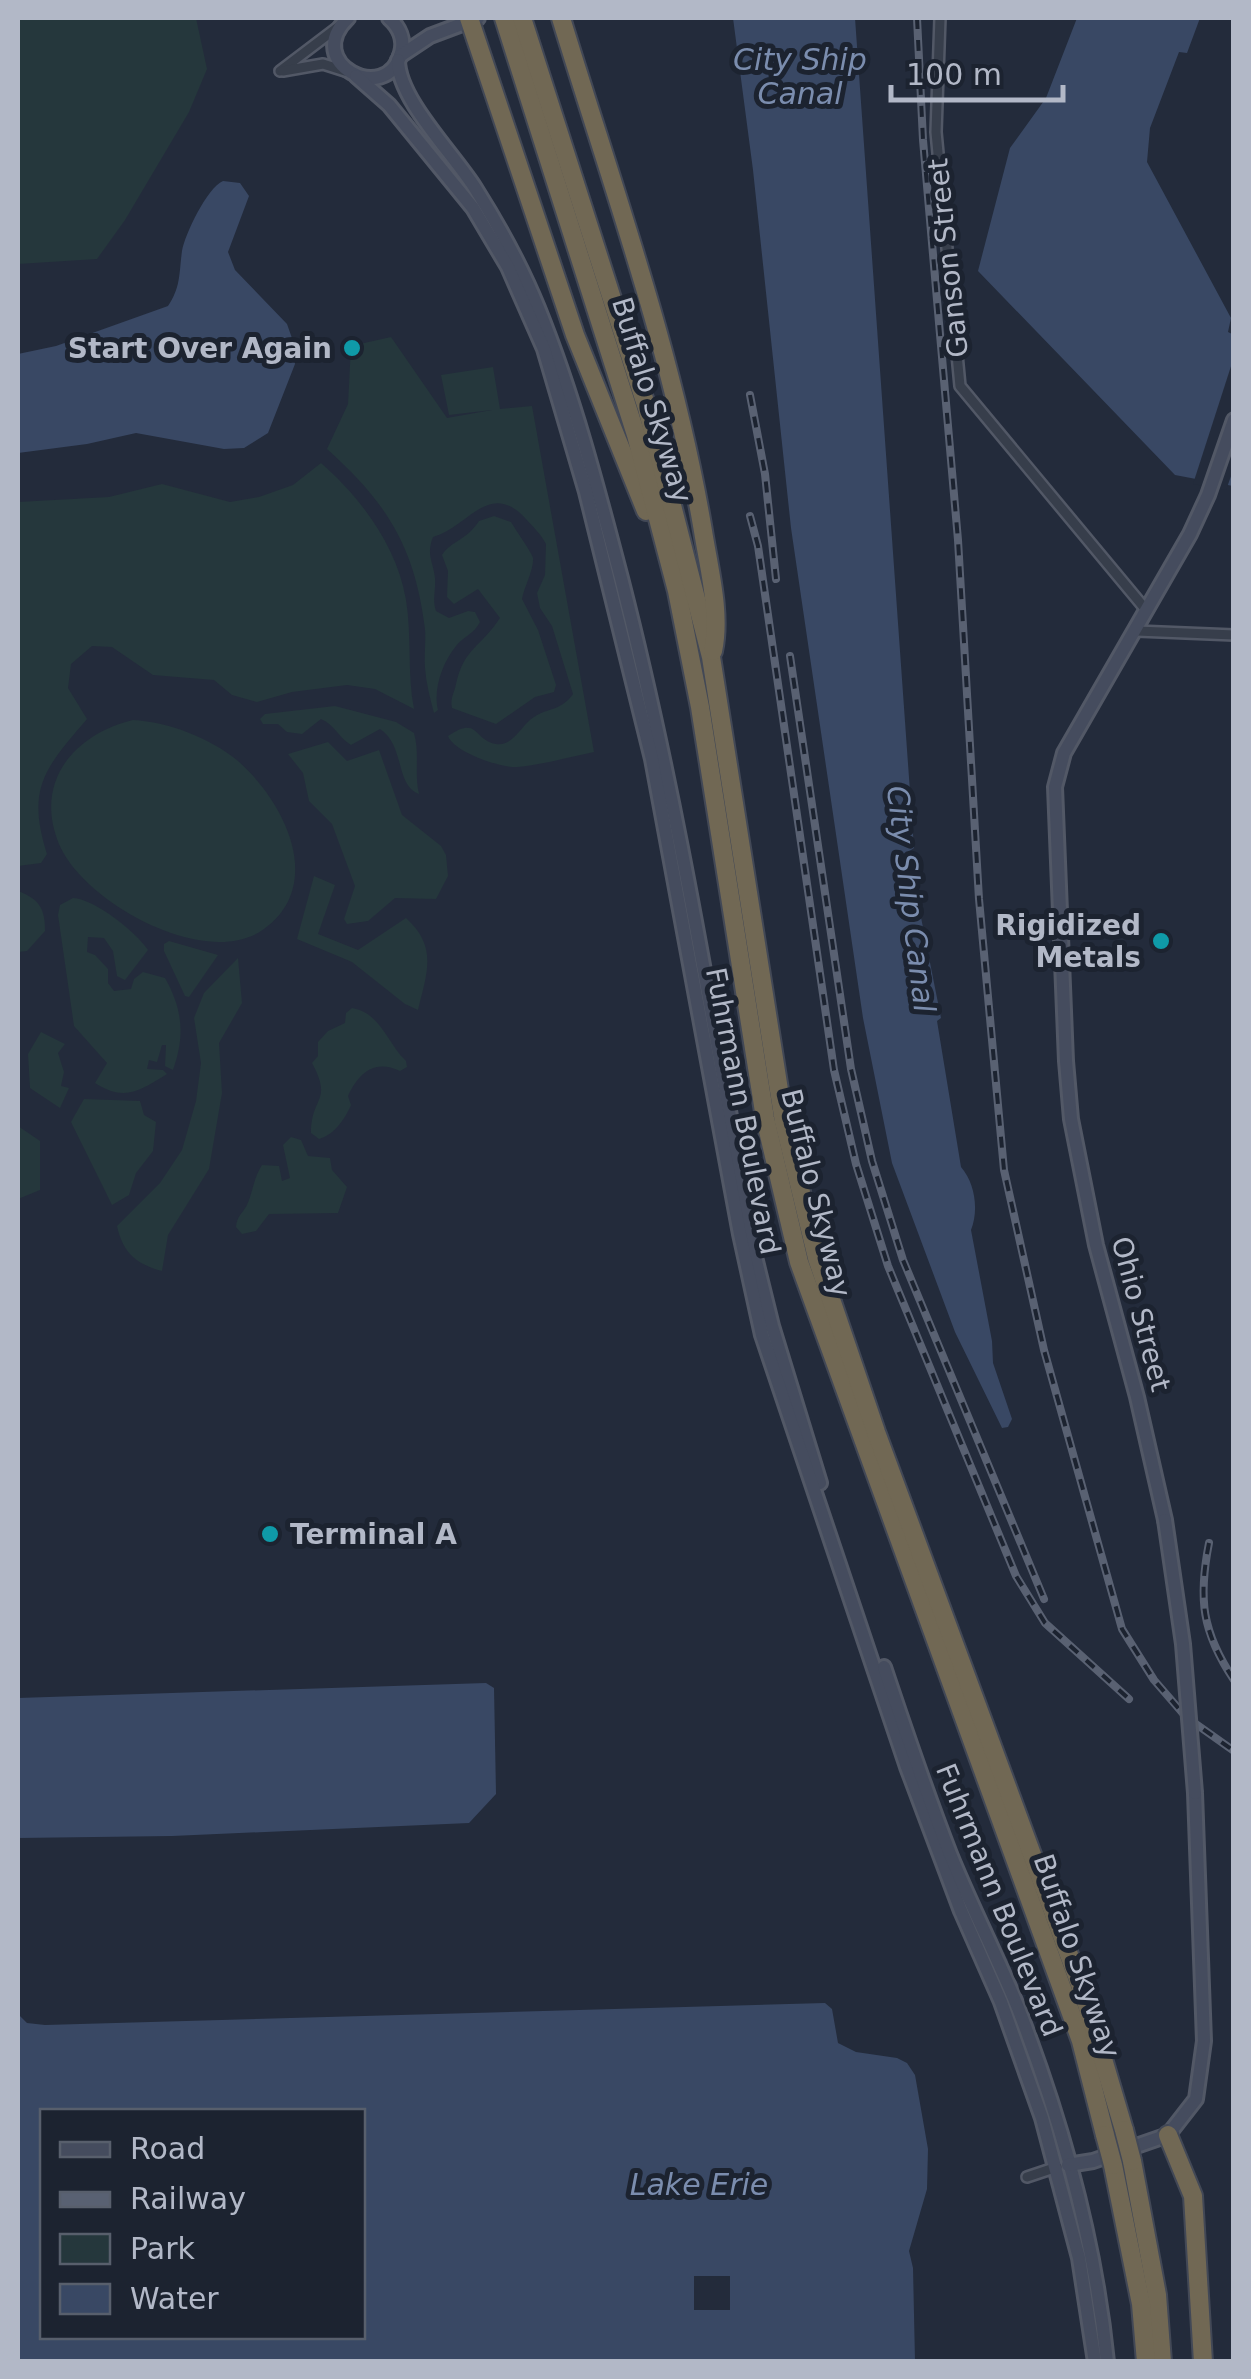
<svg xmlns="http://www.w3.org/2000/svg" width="1251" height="2379" font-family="'DejaVu Sans',sans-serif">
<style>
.green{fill:#25373c}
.water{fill:#394864;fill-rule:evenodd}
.pier{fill:#232b3b}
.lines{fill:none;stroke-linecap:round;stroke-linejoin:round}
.street-casing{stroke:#525866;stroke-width:14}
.secondary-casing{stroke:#525866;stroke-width:18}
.highway-casing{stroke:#424856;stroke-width:22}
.street{stroke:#373e4b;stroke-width:9}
.secondary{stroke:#454c5e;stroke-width:12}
.highway{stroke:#716854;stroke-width:18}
.rail-casing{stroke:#596172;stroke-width:8}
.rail{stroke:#1c2330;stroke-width:4;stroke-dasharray:11;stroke-linecap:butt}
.secondary-bridge-casing{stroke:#525866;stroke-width:18;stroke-linecap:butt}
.highway-bridge-casing{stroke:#424856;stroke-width:22;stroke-linecap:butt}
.secondary-bridge{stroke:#454c5e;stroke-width:12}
.highway-bridge{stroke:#716854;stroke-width:18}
.culture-dot{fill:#0f9aa8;stroke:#1c2330;stroke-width:4}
.labels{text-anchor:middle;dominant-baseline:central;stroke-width:10;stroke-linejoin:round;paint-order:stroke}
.street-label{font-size:28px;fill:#b2b8c7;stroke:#1c2330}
.poi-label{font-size:28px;font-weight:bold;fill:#b2b8c7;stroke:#1c2330;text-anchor:end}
.water-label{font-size:30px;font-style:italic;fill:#7b8dae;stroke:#1c2330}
</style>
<rect width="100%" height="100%" fill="#232b3b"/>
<!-- green -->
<g class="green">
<path d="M18,18H196L207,69L189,112L125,220L97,259L18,264Z"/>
<path d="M391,337L447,418L492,410L449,415L441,375L493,367L500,409L532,406L594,752C569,757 542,765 517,767C500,768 454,752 448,736C479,715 473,740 496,744C513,747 522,724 534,717C550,707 561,711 573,694L552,626L540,608L537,593L545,575L546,544C541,534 534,528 526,519C489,479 470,526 433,537C426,555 433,561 435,578C436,590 432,599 436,611L449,618L468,611L475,612L480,622C474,634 464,636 456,646C442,663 433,690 438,710L434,713C430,698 426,683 425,668C424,654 426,642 425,629C415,547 387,503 327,449L348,404L351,346Z"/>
<path d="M321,463C361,498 397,546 406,600C412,636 407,673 414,709L375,689L347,685L292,692L257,702L232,695L214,680L153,675L112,647L92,646L71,664L68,688L87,719C45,768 26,788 47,854L41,863L18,866V502L109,497L162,484L230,502L259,497L293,485Z"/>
<path d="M494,516L511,522C515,529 532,553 533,558C534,570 524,587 522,599L538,630L556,685L554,692L535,697L496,724L452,708C450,698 454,694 456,684C464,648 481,647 500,618L478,589L454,604L447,597L448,571L442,555C452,540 466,541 479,521Z"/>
<path d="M335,706L396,722L414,733C420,754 414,773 419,794C395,785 405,745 380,729L351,745C338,737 335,725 321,719L302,734L287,732L278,724H263L260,719L265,714Z"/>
<path d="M133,720C169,722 210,738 238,761C284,801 326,884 264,929C206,971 83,902 59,844C33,781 75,734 133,720Z"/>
<path d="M328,742L347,761L379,750L402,815L441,846L446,855L448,876L436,899L395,898L368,921L347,924L344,919L355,886L332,824L309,801L303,773L288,754Z"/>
<path d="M314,876L335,885L318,934L358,950L406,918C438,947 427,973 418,1010L405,1004L352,962L297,939Z"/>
<path d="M18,891C39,899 45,908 45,931L27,951L18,952Z"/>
<path d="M73,898C95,899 136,932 148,950L125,980L117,976L113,951L104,938L88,937L87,952L95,955L108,969V983L114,991L131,989L134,979L143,972L165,978C183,1010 185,1036 173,1070L165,1066L166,1045H162L157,1062L149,1060L147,1069L163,1070L167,1074C139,1091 125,1102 95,1083L107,1063L74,1026L58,915L60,905Z"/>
<path d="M169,941L218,955L189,997L185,996L164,951V944Z"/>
<path d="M238,958L242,1003L219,1043L222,1093L209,1169L168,1235L162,1271C136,1264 123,1253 117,1226L160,1183L182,1150L196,1101L201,1063L194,1018L204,993Z"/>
<path d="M352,1008C381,1013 387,1043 406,1061L407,1067L400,1071C374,1059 359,1073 348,1096L351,1105C345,1119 334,1135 319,1139L311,1133C311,1096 333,1102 312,1063L318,1056V1042L328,1031L345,1023L346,1013Z"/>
<path d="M41,1032L65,1044L58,1053L64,1072L61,1086L69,1088L60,1108L30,1088L28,1054Z"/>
<path d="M84,1099L140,1101L144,1115L156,1122L153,1151L136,1173L129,1195L112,1205L71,1122Z"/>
<path d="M18,1126L40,1141V1190L18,1199Z"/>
<path d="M291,1137L301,1140L308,1156L330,1158L332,1170L347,1187L338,1213L269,1214L256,1231L242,1234L236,1227C237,1216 242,1214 247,1205C253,1192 253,1179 262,1165L279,1166L282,1181L290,1178L283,1145Z"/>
</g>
<!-- water -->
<g class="water">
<path d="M733,18H855L914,848L908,852L941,1018L937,1021L961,1167C975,1183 979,1210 971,1230L992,1341L993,1363L1012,1419L1008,1427L1002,1428L955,1332L892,1163L863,1018L791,528L753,170Z"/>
<path d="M1077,18H1200L1187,53L1179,52L1150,128L1147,162L1231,318L1228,332L1234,335L1233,486L1175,475L978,271L1010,148L1046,98Z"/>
<path d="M223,181L240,183L249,196L228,252L235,270L287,324L293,341L295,364L268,433L244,448L224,449L136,433L87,444L18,453V354L56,346L168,306C181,287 179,273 182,251C185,234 207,188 223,181Z"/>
<path d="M486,1683L494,1688L496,1794L469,1823L172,1836L18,1838V1698Z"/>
<path d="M825,2003L832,2009L838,2043L856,2052L897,2058L907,2063L915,2075L928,2149L927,2189L909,2251L913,2268L915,2361H18V2014L27,2023L45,2025ZM42,2112H362V2336H42Z"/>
</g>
<!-- pier -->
<g class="pier">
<path d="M1233,360L1234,468L1226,490L1193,484Z"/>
<rect x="694" y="2276" width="36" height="34"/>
</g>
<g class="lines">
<!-- street casing -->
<g class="street-casing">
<g id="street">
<path d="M940,18L936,132L960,386L1147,611"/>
<path d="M280,71L338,27"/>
<path d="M283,71L323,64L345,71"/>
<path d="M1137,631L1234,635"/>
<path d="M1027,2177L1057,2167"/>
</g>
</g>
<!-- secondary casing -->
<g class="secondary-casing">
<g id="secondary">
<path d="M348,18C301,63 387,107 401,53C405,39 399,27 389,18"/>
<path d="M400,56L430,36L478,18"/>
<path d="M398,60C398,99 453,153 475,188C499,226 521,266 538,308C574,397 598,490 622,582C679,805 714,1031 755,1257L772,1326L820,1483"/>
<path d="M356,76L389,105L473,208L508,267L544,349L586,492L652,759L740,1234L762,1335L907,1767L961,1911L1001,2002L1042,2118L1079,2258L1095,2362"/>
<path d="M1165,1520L1137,1397L1096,1245L1071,1119L1066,1061L1055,787L1064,753L1190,534L1208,495L1234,420"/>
<path d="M884,1667C905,1730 926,1792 950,1854C971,1906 997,1956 1018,2008C1062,2122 1095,2240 1107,2362"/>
<path d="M1068,2165L1093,2161L1168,2135L1196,2099L1204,2041L1195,1793"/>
</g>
</g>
<!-- highway casing -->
<g class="highway-casing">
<g id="highway">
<path d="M469,18L575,335L646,511"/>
<path d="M504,18L636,435L677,591L700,707L765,1118L799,1262L1081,2041L1105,2135"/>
<path d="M522,18L647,408L711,657L784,1122L817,1258L876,1432L1085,1998L1124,2130"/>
<path d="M561,18C613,189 673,353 703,531C709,569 721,614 713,651"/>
<path d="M1168,2135L1193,2196L1203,2362"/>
<path d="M1132,2161L1157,2295L1162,2362"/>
<path d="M1113,2165L1141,2304L1146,2362"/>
</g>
</g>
<!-- street -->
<use href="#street" class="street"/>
<!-- secondary -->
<use href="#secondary" class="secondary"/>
<!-- highway -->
<use href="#highway" class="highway"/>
<!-- rail casing -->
<g class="rail-casing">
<g id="rail">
<path d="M917,18L923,140L958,540L979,899L1004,1170L1044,1350L1122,1629L1154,1680L1186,1717L1234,1751"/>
<path d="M750,395L765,474L776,579"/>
<path d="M750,516L758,546L834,1070L856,1164L888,1266L1016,1576L1045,1623L1129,1699"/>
<path d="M790,656L851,1069L872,1161L903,1260L1044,1599"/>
<path d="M1209,1543C1198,1599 1202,1632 1234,1680"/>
</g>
</g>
<!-- rail -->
<use href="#rail" class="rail"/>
<!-- secondary-bridge casing -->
<g class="secondary-bridge-casing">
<path id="secondary-bridge" d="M1165,1520L1183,1644L1195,1793"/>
</g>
<!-- highway-bridge casing -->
<g class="highway-bridge-casing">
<g id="highway-bridge">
<path d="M1124,2130L1132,2161"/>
<path d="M1105,2135L1113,2165"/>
</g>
</g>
<!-- secondary-bridge -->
<use href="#secondary-bridge" class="secondary-bridge"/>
<!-- highway-bridge -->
<use href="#highway-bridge" class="highway-bridge"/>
</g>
<!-- markers -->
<g class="culture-dot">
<circle cx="352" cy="348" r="10"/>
<circle cx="1161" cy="941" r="10"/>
<circle cx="270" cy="1534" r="10"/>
</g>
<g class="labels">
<!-- street labels -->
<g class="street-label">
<text transform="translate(948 258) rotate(-96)">Ganson Street</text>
<text transform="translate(652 400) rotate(73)">Buffalo Skyway</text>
<text transform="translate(743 1111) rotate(79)">Fuhrmann Boulevard</text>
<text transform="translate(816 1193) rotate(76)">Buffalo Skyway</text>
<text transform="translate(1141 1314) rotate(75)">Ohio Street</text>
<text transform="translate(999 1900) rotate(68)">Fuhrmann Boulevard</text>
<text transform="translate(1077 1956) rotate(71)">Buffalo Skyway</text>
</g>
<!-- poi labels -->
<g class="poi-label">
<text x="332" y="348">Start Over Again</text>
<text x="1141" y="925">Rigidized<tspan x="1141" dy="32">Metals</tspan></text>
<text x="290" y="1534" text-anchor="start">Terminal A</text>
</g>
<!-- water labels -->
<g class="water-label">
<text x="800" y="59">City Ship<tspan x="800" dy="34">Canal</tspan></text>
<text transform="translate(911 899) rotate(83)">City Ship Canal</text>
<text x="699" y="2184">Lake Erie</text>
</g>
</g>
<!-- border -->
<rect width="1251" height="2379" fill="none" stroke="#b2b8c7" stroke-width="40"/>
<!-- legend -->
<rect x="40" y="2109" width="325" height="230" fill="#1c2330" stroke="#585f6c" stroke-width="2.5"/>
<rect x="60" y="2142" width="50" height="15" fill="#454c5e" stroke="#585f6c" stroke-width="2.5"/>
<text x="130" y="2159" font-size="30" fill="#b2b8c7">Road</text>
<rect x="60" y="2192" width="50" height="15" fill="#596172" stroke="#585f6c" stroke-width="2.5"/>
<text x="130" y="2209" font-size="30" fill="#b2b8c7">Railway</text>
<rect x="60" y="2234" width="50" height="30" fill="#25373c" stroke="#585f6c" stroke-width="2.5"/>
<text x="130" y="2259" font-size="30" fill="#b2b8c7">Park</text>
<rect x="60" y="2284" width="50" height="30" fill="#394864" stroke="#585f6c" stroke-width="2.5"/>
<text x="130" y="2309" font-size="30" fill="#b2b8c7">Water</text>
<!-- scale -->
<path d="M891 85v15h172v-15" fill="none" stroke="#b2b8c7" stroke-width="5"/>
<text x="906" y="85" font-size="30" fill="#b2b8c7" stroke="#1c2330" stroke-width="8" paint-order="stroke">100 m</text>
</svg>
